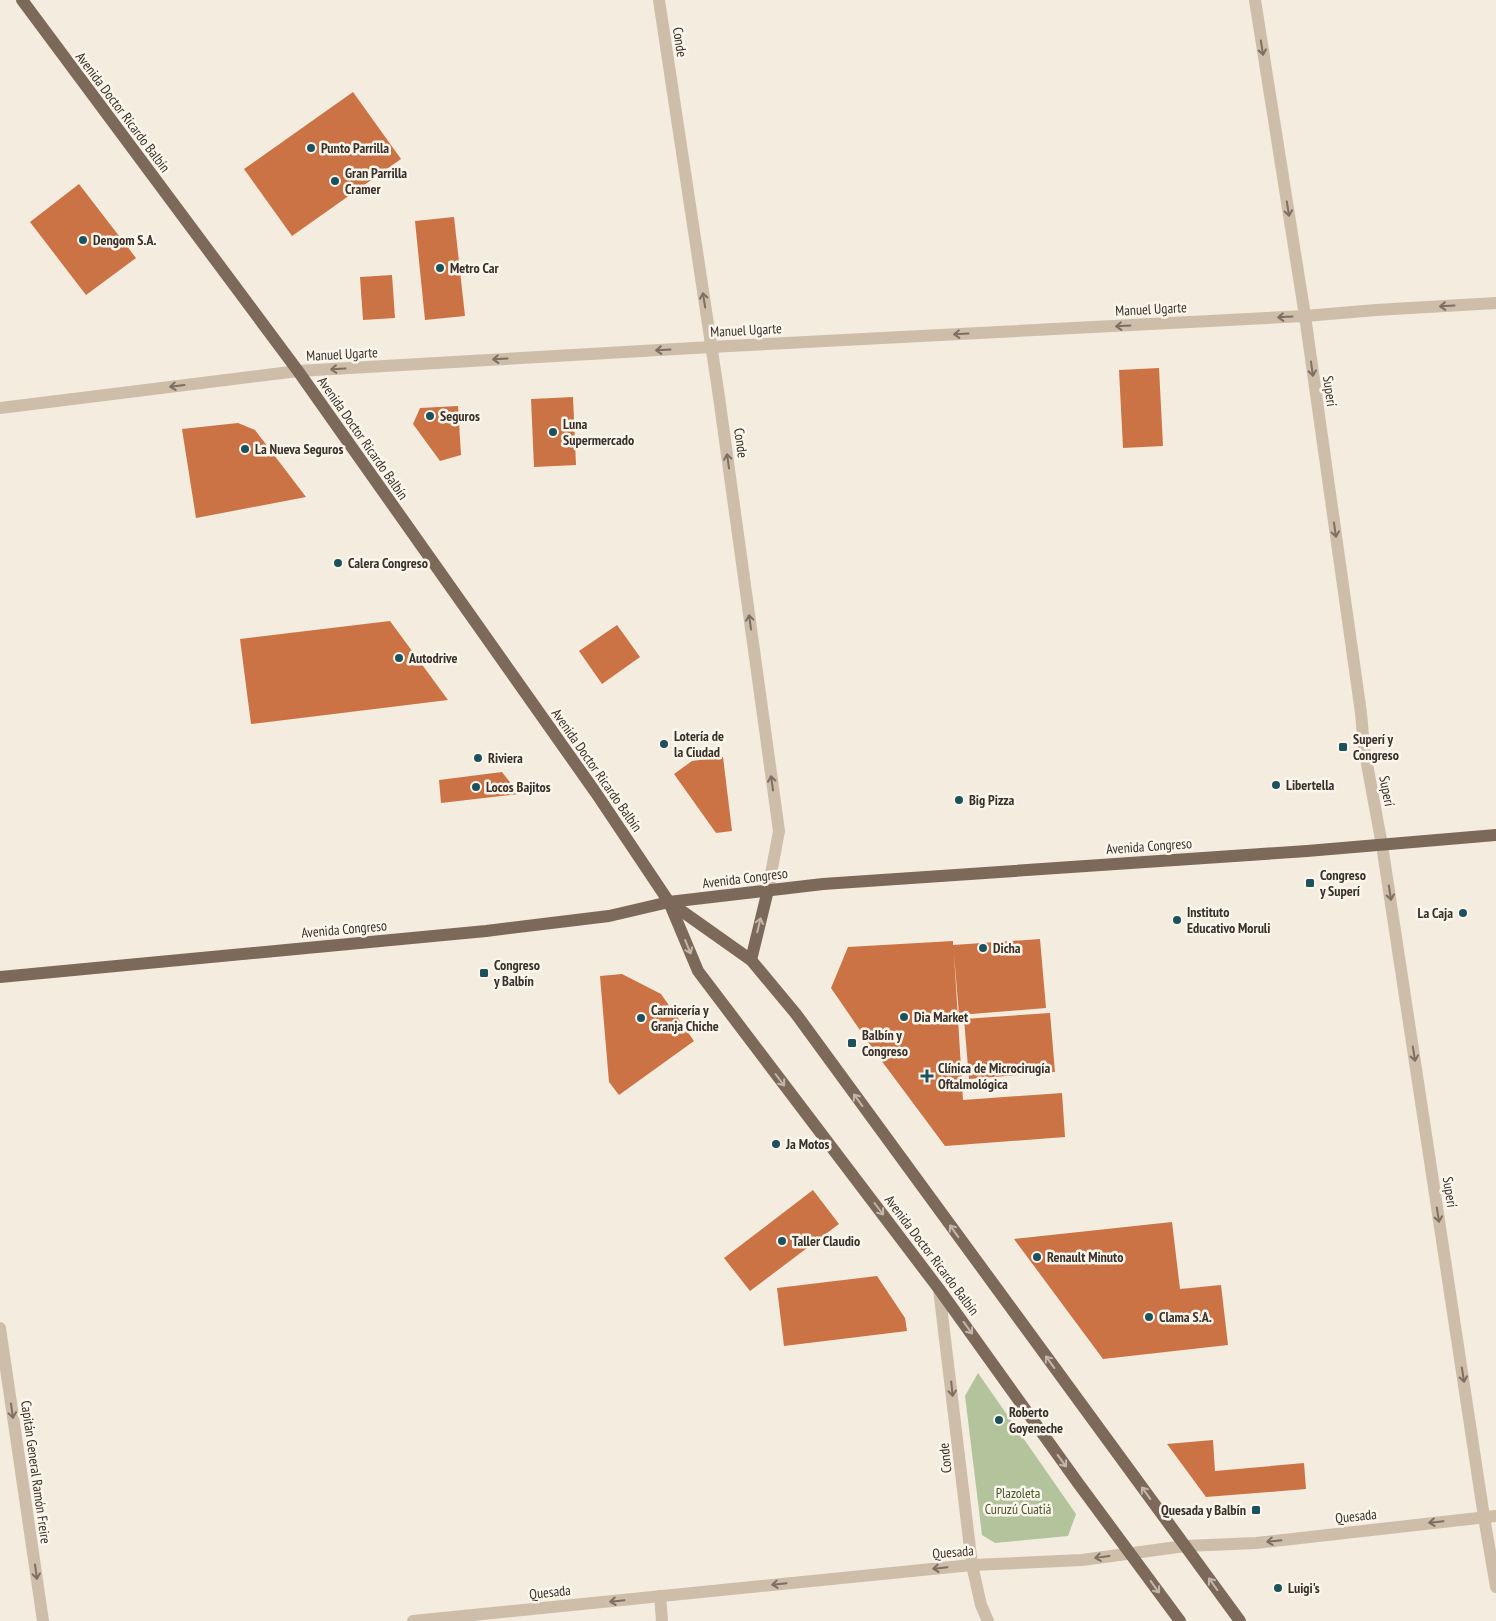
<svg xmlns="http://www.w3.org/2000/svg" width="1496" height="1621" font-family="'PT Sans Narrow',sans-serif">
<style>
.green{fill:#b3c49d}
.building{fill:#cb7345}
.lines{fill:none;stroke-linecap:round;stroke-linejoin:round}
.minor{stroke:#cdbda9;stroke-width:12}
.major{stroke:#7c695a;stroke-width:12}
.oneway{stroke:#7c6f63}
.oneway2{stroke:#c2b6aa}
.poi-dot{fill:#1c525d;stroke:#fbf5eb;stroke-width:2}
.labels{text-anchor:middle;dominant-baseline:central;stroke-width:5;stroke-linejoin:round;paint-order:stroke}
.street-label{font-size:14px;fill:#393029;stroke:#fbf5eb}
.poi-label{font-size:14px;font-weight:bold;fill:#393029;stroke:#fbf5eb;text-anchor:start}
.park-label{font-size:14px;fill:#44592c;stroke:#fbf5eb}
</style>
<rect width="100%" height="100%" fill="#f4ecde"/>
<!-- green -->
<path class="green" d="M978,1373L1076,1514L1068,1536L995,1543L982,1535L965,1396Z"/>
<!-- building -->
<g class="building">
<path d="M353,92L401,159L292,236L244,169Z"/>
<path d="M79,184L136,258L86,295L30,222Z"/>
<path d="M454,217L465,316L425,320L415,221Z"/>
<path d="M392,275L395,318L363,320L360,277Z"/>
<path d="M1159,368L1163,446L1123,448L1119,370Z"/>
<path d="M573,397L576,465L534,467L531,399Z"/>
<path d="M458,406L461,455L440,461L413,424L420,408Z"/>
<path d="M238,423L255,430L306,497L196,518L182,429Z"/>
<path d="M390,621L448,700L251,724L240,639Z"/>
<path d="M617,625L640,657L602,684L579,651Z"/>
<path d="M723,757L732,831L716,833L674,774L692,761Z"/>
<path d="M502,772L519,794L441,803L439,780Z"/>
<path d="M1040,939L1046,1008L959,1015L954,954L963,1100L1062,1093L1065,1137L945,1146L875,1052L831,988L848,947L953,941V945Z"/>
<path d="M622,974L661,994L694,1041L619,1095L609,1082L600,976Z"/>
<path d="M1050,1013L1055,1072L969,1079L964,1019Z"/>
<path d="M813,1190L839,1224L750,1291L724,1258Z"/>
<path d="M1172,1222L1180,1289L1221,1285L1228,1345L1103,1359L1014,1239Z"/>
<path d="M877,1276L905,1318L907,1331L784,1346L777,1288Z"/>
<path d="M1213,1440L1215,1471L1304,1463L1306,1489L1206,1497L1167,1444Z"/>
</g>
<g class="lines">
<!-- minor -->
<g class="minor">
<path d="M659,0L719,397L779,831L768,890"/>
<path d="M1255,0L1305,316L1361,713L1364,748L1382,845L1484,1517L1496,1587"/>
<path d="M0,408L298,371L711,347L1305,316L1376,310L1496,303"/>
<path d="M939,1289L972,1565L981,1605L988,1621"/>
<path d="M0,1328L43,1621"/>
<path d="M660,1596L662,1621"/>
<path d="M413,1621L972,1565L1082,1560L1185,1546L1256,1543L1496,1516"/>
</g>
<!-- major -->
<g class="major">
<path d="M22,0L298,371L596,793L669,902L698,971L939,1289L1078,1483L1180,1621"/>
<path d="M669,902L751,960L796,1014L1240,1621"/>
<path d="M751,960L768,890"/>
<path d="M0,977L486,931L609,916L669,902L823,884L1307,851L1496,835"/>
</g>
</g>
<!-- one-way arrows -->
<defs><path id="oneway-shaft" d="M-6 0H5M1.5-3L5.5 0L1.5 3" fill="none" stroke-width="1.6" stroke-linecap="round" stroke-linejoin="round" transform="scale(1.25)"/></defs>
<g class="oneway">
<use href="#oneway-shaft" transform="translate(1262 48) rotate(81)"/>
<use href="#oneway-shaft" transform="translate(1288 209) rotate(81)"/>
<use href="#oneway-shaft" transform="translate(704 300) rotate(-99)"/>
<use href="#oneway-shaft" transform="translate(1447 306) rotate(177)"/>
<use href="#oneway-shaft" transform="translate(1285 317) rotate(177)"/>
<use href="#oneway-shaft" transform="translate(1123 326) rotate(177)"/>
<use href="#oneway-shaft" transform="translate(961 334) rotate(177)"/>
<use href="#oneway-shaft" transform="translate(663 350) rotate(177)"/>
<use href="#oneway-shaft" transform="translate(500 359) rotate(177)"/>
<use href="#oneway-shaft" transform="translate(338 369) rotate(177)"/>
<use href="#oneway-shaft" transform="translate(1312 369) rotate(82)"/>
<use href="#oneway-shaft" transform="translate(177 386) rotate(173)"/>
<use href="#oneway-shaft" transform="translate(728 461) rotate(-98)"/>
<use href="#oneway-shaft" transform="translate(1335 530) rotate(82)"/>
<use href="#oneway-shaft" transform="translate(750 622) rotate(-98)"/>
<use href="#oneway-shaft" transform="translate(772 783) rotate(-98)"/>
<use href="#oneway-shaft" transform="translate(1390 893) rotate(81)"/>
<use href="#oneway-shaft" transform="translate(1414 1054) rotate(81)"/>
<use href="#oneway-shaft" transform="translate(1438 1215) rotate(81)"/>
<use href="#oneway-shaft" transform="translate(1463 1375) rotate(81)"/>
<use href="#oneway-shaft" transform="translate(952 1389) rotate(84)"/>
<use href="#oneway-shaft" transform="translate(12 1411) rotate(82)"/>
<use href="#oneway-shaft" transform="translate(1436 1522) rotate(174)"/>
<use href="#oneway-shaft" transform="translate(1274 1541) rotate(174)"/>
<use href="#oneway-shaft" transform="translate(1102 1557) rotate(172)"/>
<use href="#oneway-shaft" transform="translate(940 1568) rotate(174)"/>
<use href="#oneway-shaft" transform="translate(36 1572) rotate(82)"/>
<use href="#oneway-shaft" transform="translate(779 1584) rotate(174)"/>
<use href="#oneway-shaft" transform="translate(617 1601) rotate(174)"/>
</g>
<g class="oneway2">
<use href="#oneway-shaft" transform="translate(759 925) rotate(-76)"/>
<use href="#oneway-shaft" transform="translate(688 947) rotate(68)"/>
<use href="#oneway-shaft" transform="translate(780 1080) rotate(53)"/>
<use href="#oneway-shaft" transform="translate(858 1100) rotate(-126)"/>
<use href="#oneway-shaft" transform="translate(879 1209) rotate(53)"/>
<use href="#oneway-shaft" transform="translate(954 1231) rotate(-126)"/>
<use href="#oneway-shaft" transform="translate(968 1328) rotate(54)"/>
<use href="#oneway-shaft" transform="translate(1050 1362) rotate(-126)"/>
<use href="#oneway-shaft" transform="translate(1062 1461) rotate(54)"/>
<use href="#oneway-shaft" transform="translate(1146 1493) rotate(-126)"/>
<use href="#oneway-shaft" transform="translate(1213 1584) rotate(-126)"/>
<use href="#oneway-shaft" transform="translate(1155 1587) rotate(54)"/>
</g>
<!-- markers -->
<g class="poi-dot">
<circle cx="311" cy="148" r="5"/>
<circle cx="335" cy="181" r="5"/>
<circle cx="83" cy="240" r="5"/>
<circle cx="440" cy="268" r="5"/>
<circle cx="430" cy="416" r="5"/>
<circle cx="553" cy="432" r="5"/>
<circle cx="245" cy="449" r="5"/>
<circle cx="338" cy="563" r="5"/>
<circle cx="399" cy="658" r="5"/>
<circle cx="664" cy="744" r="5"/>
<rect x="1338" y="742" width="10" height="10" rx="2.5"/>
<circle cx="478" cy="758" r="5"/>
<circle cx="1276" cy="785" r="5"/>
<circle cx="476" cy="787" r="5"/>
<circle cx="959" cy="800" r="5"/>
<rect x="1305" y="878" width="10" height="10" rx="2.5"/>
<circle cx="1463" cy="913" r="5"/>
<circle cx="1177" cy="920" r="5"/>
<circle cx="983" cy="948" r="5"/>
<rect x="479" y="968" width="10" height="10" rx="2.5"/>
<circle cx="904" cy="1017" r="5"/>
<circle cx="641" cy="1018" r="5"/>
<rect x="847" y="1038" width="10" height="10" rx="2.5"/>
<path d="M924.5 1068.5h5v5h5v5h-5v5h-5v-5h-5v-5h5z"/>
<circle cx="776" cy="1144" r="5"/>
<circle cx="782" cy="1241" r="5"/>
<circle cx="1037" cy="1257" r="5"/>
<circle cx="1149" cy="1317" r="5"/>
<circle cx="999" cy="1420" r="5"/>
<rect x="1251" y="1505" width="10" height="10" rx="2.5"/>
<circle cx="1278" cy="1588" r="5"/>
</g>
<g class="labels">
<!-- street labels -->
<g class="street-label">
<text transform="translate(680 42) rotate(81)">Conde</text>
<text transform="translate(123 112) rotate(53)">Avenida Doctor Ricardo Balbín</text>
<text transform="translate(1151 309) rotate(-3)">Manuel Ugarte</text>
<text transform="translate(746 330) rotate(-3)">Manuel Ugarte</text>
<text transform="translate(342 354) rotate(-3)">Manuel Ugarte</text>
<text transform="translate(1330 391) rotate(82)">Superí</text>
<text transform="translate(363 438) rotate(55)">Avenida Doctor Ricardo Balbín</text>
<text transform="translate(741 443) rotate(82)">Conde</text>
<text transform="translate(597 770) rotate(55)">Avenida Doctor Ricardo Balbín</text>
<text transform="translate(1387 791) rotate(79)">Superí</text>
<text transform="translate(1149 846) rotate(-4)">Avenida Congreso</text>
<text transform="translate(745 878) rotate(-7)">Avenida Congreso</text>
<text transform="translate(344 929) rotate(-5)">Avenida Congreso</text>
<text transform="translate(1450 1192) rotate(81)">Superí</text>
<text transform="translate(932 1255) rotate(53)">Avenida Doctor Ricardo Balbín</text>
<text transform="translate(945 1458) rotate(-96)">Conde</text>
<text transform="translate(36 1472) rotate(82)">Capitán General Ramón Freire</text>
<text transform="translate(1356 1516) rotate(-6)">Quesada</text>
<text transform="translate(953 1552) rotate(-5)">Quesada</text>
<text transform="translate(550 1592) rotate(-6)">Quesada</text>
</g>
<!-- poi labels -->
<g class="poi-label">
<text x="321" y="148">Punto Parrilla</text>
<text x="345" y="173">Gran Parrilla<tspan x="345" dy="16">Cramer</tspan></text>
<text x="93" y="240">Dengom S.A.</text>
<text x="450" y="268">Metro Car</text>
<text x="440" y="416">Seguros</text>
<text x="563" y="424">Luna<tspan x="563" dy="16">Supermercado</tspan></text>
<text x="255" y="449">La Nueva Seguros</text>
<text x="348" y="563">Calera Congreso</text>
<text x="409" y="658">Autodrive</text>
<text x="674" y="736">Lotería de<tspan x="674" dy="16">la Ciudad</tspan></text>
<text x="1353" y="739">Superí y<tspan x="1353" dy="16">Congreso</tspan></text>
<text x="488" y="758">Riviera</text>
<text x="1286" y="785">Libertella</text>
<text x="486" y="787">Locos Bajitos</text>
<text x="969" y="800">Big Pizza</text>
<text x="1320" y="875">Congreso<tspan x="1320" dy="16">y Superí</tspan></text>
<text x="1187" y="912">Instituto<tspan x="1187" dy="16">Educativo Moruli</tspan></text>
<text x="1453" y="913" text-anchor="end">La Caja</text>
<text x="993" y="948">Dicha</text>
<text x="494" y="965">Congreso<tspan x="494" dy="16">y Balbín</tspan></text>
<text x="651" y="1010">Carnicería y<tspan x="651" dy="16">Granja Chiche</tspan></text>
<text x="914" y="1017">Dia Market</text>
<text x="862" y="1035">Balbín y<tspan x="862" dy="16">Congreso</tspan></text>
<text x="938" y="1068">Clínica de Microcirugía<tspan x="938" dy="16">Oftalmológica</tspan></text>
<text x="786" y="1144">Ja Motos</text>
<text x="792" y="1241">Taller Claudio</text>
<text x="1047" y="1257">Renault Minuto</text>
<text x="1159" y="1317">Clama S.A.</text>
<text x="1009" y="1412">Roberto<tspan x="1009" dy="16">Goyeneche</tspan></text>
<text x="1246" y="1510" text-anchor="end">Quesada y Balbín</text>
<text x="1288" y="1588">Luigi's</text>
</g>
<!-- park labels -->
<g class="park-label">
<text x="1018" y="1493">Plazoleta<tspan x="1018" dy="16">Curuzú Cuatiá</tspan></text>
</g>
</g>
</svg>
